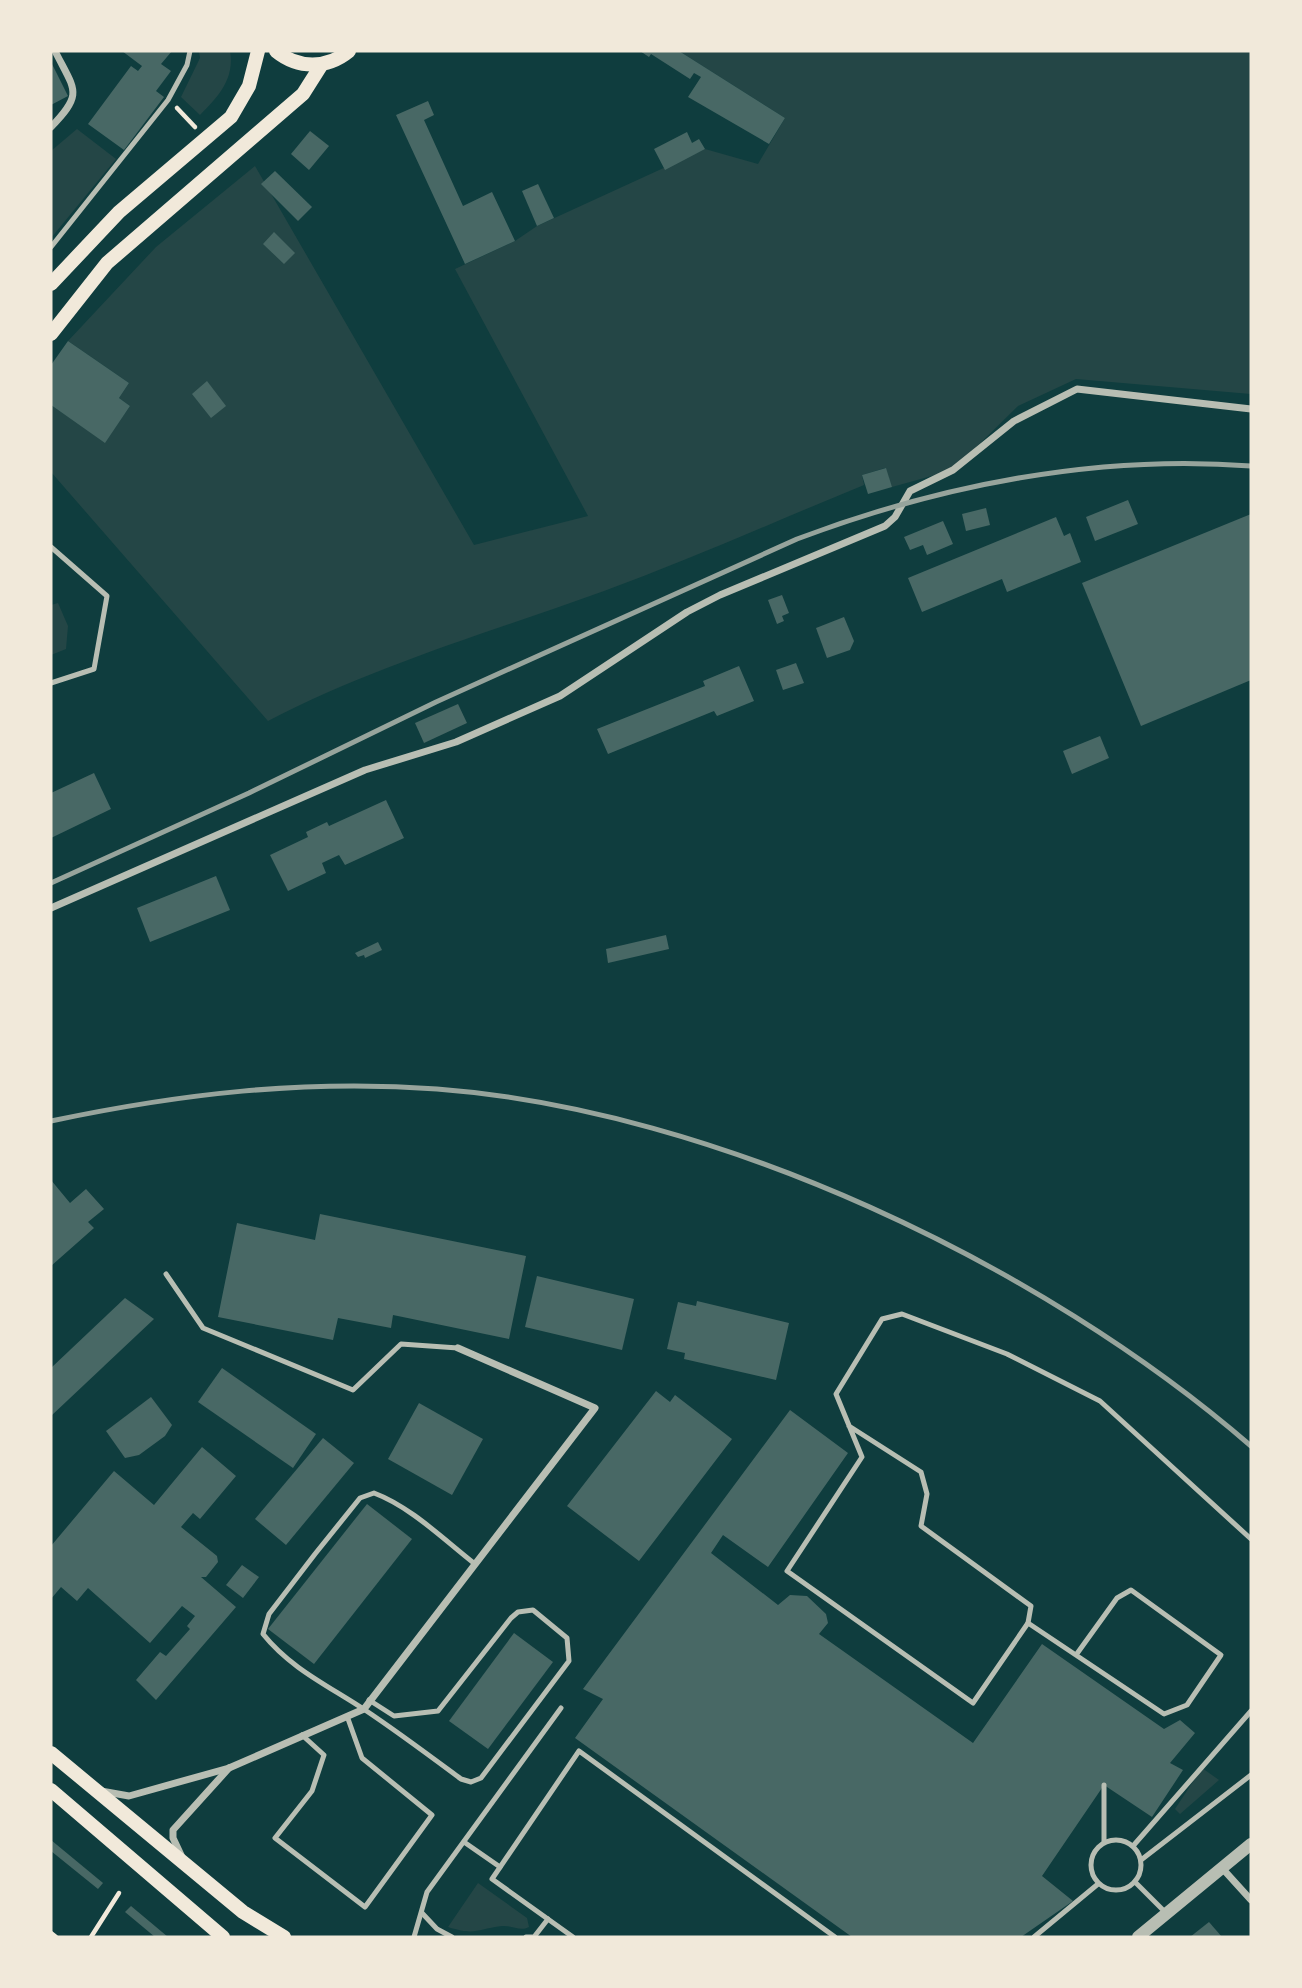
<svg xmlns="http://www.w3.org/2000/svg" width="1302" height="1988" font-family="Arial,sans-serif">
<style>
.green{fill:#244646}
.building{fill:#486865}
.lines{fill:none;stroke-linecap:round;stroke-linejoin:round}
.path{stroke:#f1e9da;stroke-width:4.5}
.service{stroke:#b8beb3;stroke-width:5}
.minor{stroke:#b8beb3;stroke-width:7}
.tertiary{stroke:#b8beb3;stroke-width:12}
.secondary{stroke:#f1e9da;stroke-width:14}
.rail{stroke:#97a49c;stroke-width:5}
</style>
<rect width="100%" height="100%" fill="#0f3d3e"/>
<!-- green -->
<g class="green">
<path d="M199,51H230C235,79 218,97 200,115L181,97L200,58Z"/>
<path d="M679,51H1251V394L1076,379L1018,406L953,470L892,487L885,468L862,475L864,485C778,520 692,559 604,591C491,632 376,665 268,721L51,472V405L105,442L130,406L119,398L129,383L68,341L156,247L255,166L474,545L588,516L455,269L515,241L537,226L705,149L758,164L785,118Z"/>
<path d="M77,129L116,159L51,238V151Z"/>
<path d="M58,603L68,626L66,649L51,655V605Z"/>
<path d="M1202,1768L1219,1780L1180,1814L1175,1809Z"/>
<path d="M478,1883L527,1918L529,1927C520,1932 512,1925 502,1926C476,1929 476,1936 448,1927Z"/>
</g>
<!-- building -->
<g class="building">
<path d="M122,51H172L161,64L171,71L156,91L164,97L124,150L88,124L131,66L138,71L142,66Z"/>
<path d="M640,51H679L785,118L769,144L688,97L701,77L694,73L690,79L651,54L649,57Z"/>
<path d="M51,62L68,96L51,105Z"/>
<path d="M428,101L434,115L424,120L463,206L492,192L515,241L465,264L396,115Z"/>
<path d="M310,131L329,146L309,170L291,154Z"/>
<path d="M687,132L692,143L699,139L705,149L665,170L654,149Z"/>
<path d="M275,171L312,207L298,221L261,184Z"/>
<path d="M538,184L554,218L537,226L522,191Z"/>
<path d="M274,232L295,253L284,264L263,244Z"/>
<path d="M68,341L129,383L119,398L130,406L105,443L51,405V365Z"/>
<path d="M207,381L226,406L211,418L192,394Z"/>
<path d="M886,468L892,487L868,494L862,475Z"/>
<path d="M1128,500L1138,524L1095,541L1086,517Z"/>
<path d="M986,508L990,525L966,531L962,514Z"/>
<path d="M1251,514V680L1141,726L1082,583Z"/>
<path d="M1056,517L1064,536L1070,533L1081,562L1007,592L1002,579L922,612L908,578Z"/>
<path d="M943,521L953,544L927,555L923,545L910,550L904,537Z"/>
<path d="M782,595L789,613L782,616L784,621L777,624L768,600Z"/>
<path d="M844,617L854,641L850,650L827,658L816,628Z"/>
<path d="M796,663L804,683L783,690L776,670Z"/>
<path d="M739,666L754,701L717,716L714,711L608,754L597,729L705,686L703,681Z"/>
<path d="M458,704L467,723L424,743L415,723Z"/>
<path d="M1100,736L1109,758L1072,774L1063,751Z"/>
<path d="M94,773L111,809L51,838V793Z"/>
<path d="M386,800L404,838L345,865L339,855L322,863L326,873L288,891L270,855L308,837L306,832L327,822L329,826Z"/>
<path d="M216,876L230,910L150,942L137,908Z"/>
<path d="M666,935L669,949L608,963L606,949Z"/>
<path d="M378,942L382,950L365,958L364,955L358,957L355,953Z"/>
<path d="M51,1180L70,1203L86,1189L104,1209L88,1222L94,1228L51,1266Z"/>
<path d="M320,1214L526,1256L509,1339L393,1315L391,1328L338,1318L333,1340L218,1317L237,1223L315,1240Z"/>
<path d="M537,1276L634,1299L622,1350L525,1327Z"/>
<path d="M125,1298L154,1319L51,1416V1368Z"/>
<path d="M697,1301L789,1323L776,1380L684,1359L685,1353L667,1349L678,1302L696,1306Z"/>
<path d="M222,1368L316,1434L293,1468L198,1402Z"/>
<path d="M656,1391L670,1402L675,1395L732,1439L639,1561L567,1506Z"/>
<path d="M151,1397L172,1425L165,1436L139,1455L125,1458L106,1431Z"/>
<path d="M419,1403L483,1439L452,1495L388,1459Z"/>
<path d="M790,1410L848,1453L768,1567L723,1535L711,1553L778,1605L790,1595L807,1596L826,1614L828,1623L819,1634L973,1743L1042,1644L1164,1729L1180,1720L1195,1733L1170,1763L1183,1770L1152,1817L1104,1785L1042,1876L1073,1901L1021,1937H852L575,1738L603,1699L583,1689Z"/>
<path d="M323,1438L354,1463L286,1545L255,1519Z"/>
<path d="M202,1447L236,1476L200,1519L193,1513L181,1527L217,1556L218,1562L206,1577H201L236,1607L156,1700L136,1680L160,1652L166,1656L190,1629L187,1626L195,1616L182,1606L150,1643L88,1588L77,1601L61,1587L51,1599V1546L114,1471L154,1505Z"/>
<path d="M367,1504L412,1539L314,1664L268,1629Z"/>
<path d="M242,1565L259,1577L243,1598L226,1585Z"/>
<path d="M514,1633L553,1662L488,1749L449,1721Z"/>
<path d="M51,1840L103,1883L98,1889L51,1851Z"/>
<path d="M131,1906L168,1937H155L125,1912Z"/>
<path d="M1209,1922L1222,1937H1190Z"/>
</g>
<g class="lines">
<!-- path -->
<g class="path">
<path d="M177,108L195,127"/>
<path d="M51,1933L56,1937"/>
<path d="M91,1937L119,1893"/>
</g>
<!-- service -->
<g class="service">
<path d="M51,247L168,100L187,65L190,51"/>
<path d="M51,547L107,596L94,669L51,683"/>
<path d="M166,1274L203,1328L353,1390L401,1344L458,1348"/>
<path d="M849,1426L921,1472L927,1494L921,1526L1031,1606L1028,1623L973,1703L787,1571L862,1457L836,1394L882,1319L902,1314L1007,1354L1100,1401L1251,1539"/>
<path d="M1028,1623L1164,1714L1187,1705L1221,1655L1131,1590L1117,1598L1076,1655"/>
<path d="M369,1700L394,1716L438,1711L511,1618L518,1612L533,1610L567,1638L569,1661L481,1778L471,1782L461,1779C430,1756 398,1732 365,1710C329,1686 291,1669 263,1634L269,1614L315,1554L360,1498L374,1493C411,1507 443,1539 475,1564"/>
<path d="M302,1735L324,1755L312,1791L275,1838L365,1907L432,1815L362,1758L347,1716"/>
<circle cx="1116" cy="1865" r="25"/>
<path d="M464,1842L500,1867"/>
<path d="M1104,1842V1785"/>
<path d="M1133,1846L1251,1711"/>
<path d="M1141,1860L1251,1775"/>
<path d="M1135,1882L1165,1912"/>
<path d="M422,1913L437,1929L452,1937"/>
<path d="M414,1937L427,1892L561,1708"/>
<path d="M526,1937H534L548,1919"/>
<path d="M573,1937L492,1879L579,1751L835,1937"/>
<path d="M1034,1937L1098,1884"/>
</g>
<!-- minor -->
<g class="minor">
<path d="M51,127C84,93 75,91 55,51"/>
<path d="M51,908L365,770L456,742L560,696L687,612L720,595L885,526L895,517L910,491L953,470L1014,421L1077,389L1251,409"/>
<path d="M101,1791L129,1796L229,1768L364,1709L595,1408L458,1348"/>
<path d="M181,1855L173,1838V1830L229,1768"/>
<path d="M1222,1868L1251,1900"/>
</g>
<!-- tertiary -->
<path class="tertiary" d="M1138,1937L1251,1844"/>
<!-- secondary -->
<g class="secondary">
<path d="M276,51C298,69 327,69 349,51"/>
<path d="M51,284L119,212L231,117L249,86L258,51"/>
<path d="M51,334L107,263L303,94L322,64"/>
<path d="M51,1753L243,1912L284,1937"/>
<path d="M51,1790L223,1937"/>
</g>
<!-- rail -->
<g class="rail">
<path d="M51,883L249,793L436,702L797,539C940,485 1098,454 1251,466"/>
<path d="M51,1121C179,1094 305,1079 437,1089C716,1110 1041,1264 1251,1446"/>
</g>
</g>
<!-- border -->
<rect width="1302" height="1988" fill="none" stroke="#f1e9da" stroke-width="105"/>
</svg>
